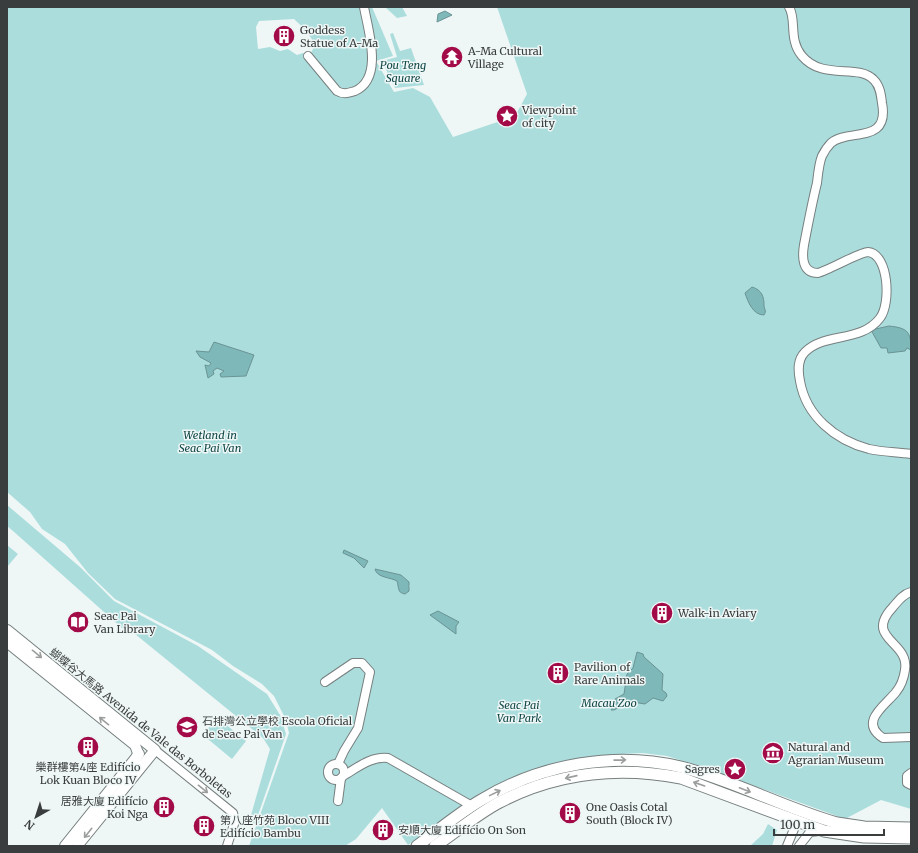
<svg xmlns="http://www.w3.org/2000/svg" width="918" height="853" font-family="Merriweather,'Noto Sans SC',serif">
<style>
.green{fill:#acdddd;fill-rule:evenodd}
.water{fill:#7fb8b9;stroke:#6a9394}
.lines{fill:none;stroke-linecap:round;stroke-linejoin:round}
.minor-casing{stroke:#777f7f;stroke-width:10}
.tertiary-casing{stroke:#777f7f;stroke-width:12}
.secondary-casing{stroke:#777f7f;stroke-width:13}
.minor{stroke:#fff;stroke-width:8}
.tertiary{stroke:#fff;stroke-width:10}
.secondary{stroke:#fff;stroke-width:11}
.oneway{stroke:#9c9e9e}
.labels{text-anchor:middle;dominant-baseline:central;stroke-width:3;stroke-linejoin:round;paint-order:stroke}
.poi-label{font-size:11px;fill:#3a3d3d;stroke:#eef7f6;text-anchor:start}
.park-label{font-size:11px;font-style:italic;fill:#114647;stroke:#eef7f6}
.street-label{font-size:11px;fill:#3a3d3d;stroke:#eef7f6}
</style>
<rect width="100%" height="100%" fill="#eef7f6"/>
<!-- green -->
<g class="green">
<path d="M7,7H372L393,56L376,61L394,92L413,88L430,97L453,137L515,116L527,94L497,7H911V809L881,800L845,819L699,766L667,756L642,753L621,754L584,758L510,781L480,793L408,845L382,808L356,839L345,846H249L289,733L286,720L274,696L262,684L233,666L212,650L115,599L88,573L65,544L42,529L30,512L7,492ZM294,19C303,28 323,43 308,56L303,53L297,55L288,49L280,51L270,47L258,49L256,27L259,21ZM209,352L246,376L223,373L224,370L217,368L212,371L214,374L208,378L205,365L209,366L211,363L205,359ZM384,571L401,575L410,586L405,594H402L397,581Z"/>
<path d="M385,7H402L407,16L397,18Z"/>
<path d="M393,33L400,51L411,48L424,85L395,88L382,61L397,57L390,34Z"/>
<path d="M7,505L80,567L114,601L198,646L267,694L280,715L286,734L255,824L249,822L270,749L263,738L135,634L128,632L122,628L13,531L7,526Z"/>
<path d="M7,545L18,554L7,567Z"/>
<path d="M217,717L246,741L232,759L203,735Z"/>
<path d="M768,824L777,830L772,846H750L763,834Z"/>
</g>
<!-- water -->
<g class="water">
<path d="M445,11L452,15L437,22L438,14Z"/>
<path d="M752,287C762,290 764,297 764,305C764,310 767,310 764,315C753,315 748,302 745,293Z"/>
<path d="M889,326C908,328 911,332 911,350L907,348L905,351L888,353L887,348H881L871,330Z"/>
<path d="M214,342L254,355L246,376L221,377L220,374L224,371L217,368L213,371L214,374L208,378L205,365L209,366L211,363L200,357L196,351L209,352Z"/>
<path d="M344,550L368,561L364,568L354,558L343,553Z"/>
<path d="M375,569L401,575L409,582V591L405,594C397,593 399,587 397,581C390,577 377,578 375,569Z"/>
<path d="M438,611L459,622L456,626V634L430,615Z"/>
<path d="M637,652L643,654L644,657L663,674L662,690L666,693L667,696L663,701L653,698L645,704L626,701L624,699L617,701L620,707L614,710H611L615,704V699L624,694L627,674L633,668Z"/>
</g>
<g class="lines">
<!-- minor casing -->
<g class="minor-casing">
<g id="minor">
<path d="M789,7C797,20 788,39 802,56C823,81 858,63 874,80C880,86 881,95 882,103C890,145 848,128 831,143C828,146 824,152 822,156C819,163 818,174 817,183C812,203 808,224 804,245C802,257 802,273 818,273C829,270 860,252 868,252C889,254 891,304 880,318C861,343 825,332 805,352C797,360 798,371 800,381C806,416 835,440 869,449C882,452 897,452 911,454"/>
<path d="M308,56L337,91C344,95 348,93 355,91C384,78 368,30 364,7"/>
<path d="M911,592C903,594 898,601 893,607C863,639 910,641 905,670C904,677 901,686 896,692C886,705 858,722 883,738L911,737"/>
<path d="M325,682L353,663H362L370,672L358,728L344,751L338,764"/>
<path d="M155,750L233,813L235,821L227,846"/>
<circle cx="336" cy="772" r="8"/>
<path d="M911,773L907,776V783L911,785"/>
<path d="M343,776C357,768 371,756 388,758L472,806"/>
<path d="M338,801L341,778"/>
<path d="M787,817L791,821L794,829L787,846"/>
<path d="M799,846L810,832L819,831"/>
</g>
</g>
<!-- tertiary casing -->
<g class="tertiary-casing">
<g id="tertiary">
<path d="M7,630L155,750L77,846"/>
<path d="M7,642L135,745L138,753L136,759"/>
<path d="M65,846L139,754"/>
</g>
</g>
<!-- secondary casing -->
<g class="secondary-casing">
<g id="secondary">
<path d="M417,846C439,830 460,812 483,799C542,764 615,751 681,767C735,781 784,808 837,823L864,827L911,828"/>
<path d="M435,846C456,832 476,815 498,803C555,773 618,766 681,778L824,831L864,837L911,838"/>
</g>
</g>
<!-- minor -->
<use href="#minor" class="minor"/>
<!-- tertiary -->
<use href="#tertiary" class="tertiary"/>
<!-- secondary -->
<use href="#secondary" class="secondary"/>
</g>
<!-- one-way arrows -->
<defs><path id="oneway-shaft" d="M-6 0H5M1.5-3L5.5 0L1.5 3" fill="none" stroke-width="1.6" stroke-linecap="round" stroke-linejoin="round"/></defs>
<g class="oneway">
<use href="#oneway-shaft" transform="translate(37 654) rotate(39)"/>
<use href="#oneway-shaft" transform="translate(104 721) rotate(-141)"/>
<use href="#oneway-shaft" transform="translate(620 760) rotate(-1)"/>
<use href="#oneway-shaft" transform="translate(571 777) rotate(167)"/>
<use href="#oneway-shaft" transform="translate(699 784) rotate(-161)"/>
<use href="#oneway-shaft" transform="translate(203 789) rotate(39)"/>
<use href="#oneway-shaft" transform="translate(745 790) rotate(21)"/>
<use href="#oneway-shaft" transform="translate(495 793) rotate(-26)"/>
<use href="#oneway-shaft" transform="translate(88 833) rotate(129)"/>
</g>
<!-- icons -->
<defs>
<g id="building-disc" transform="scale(1.15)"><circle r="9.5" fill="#a20a48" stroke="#eef7f6"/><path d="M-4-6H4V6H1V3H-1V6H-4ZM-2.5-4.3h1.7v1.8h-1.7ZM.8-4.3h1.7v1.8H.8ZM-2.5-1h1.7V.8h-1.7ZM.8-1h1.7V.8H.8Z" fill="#fff"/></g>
<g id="temple-disc" transform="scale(1.15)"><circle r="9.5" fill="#a20a48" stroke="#eef7f6"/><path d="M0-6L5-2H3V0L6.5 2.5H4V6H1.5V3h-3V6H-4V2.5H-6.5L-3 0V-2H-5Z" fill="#fff"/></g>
<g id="sight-disc" transform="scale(1.15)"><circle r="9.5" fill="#a20a48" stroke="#eef7f6"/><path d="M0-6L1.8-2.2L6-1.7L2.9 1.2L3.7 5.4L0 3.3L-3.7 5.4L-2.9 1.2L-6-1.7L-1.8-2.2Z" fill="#fff"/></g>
<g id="library-disc" transform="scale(1.15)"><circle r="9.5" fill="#a20a48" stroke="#eef7f6"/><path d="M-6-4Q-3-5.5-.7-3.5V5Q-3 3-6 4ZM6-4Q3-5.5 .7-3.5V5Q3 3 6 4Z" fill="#fff"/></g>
<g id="school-disc" transform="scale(1.15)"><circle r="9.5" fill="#a20a48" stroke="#eef7f6"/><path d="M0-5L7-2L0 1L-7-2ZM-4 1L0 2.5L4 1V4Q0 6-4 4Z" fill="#fff"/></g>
<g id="museum-disc" transform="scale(1.15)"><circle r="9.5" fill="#a20a48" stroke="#eef7f6"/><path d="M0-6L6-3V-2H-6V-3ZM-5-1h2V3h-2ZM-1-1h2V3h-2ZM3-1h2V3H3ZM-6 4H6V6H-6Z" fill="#fff"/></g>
</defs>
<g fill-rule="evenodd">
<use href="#building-disc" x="284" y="36"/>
<use href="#temple-disc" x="452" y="57"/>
<use href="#sight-disc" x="507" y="116"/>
<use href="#building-disc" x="662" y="613"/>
<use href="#library-disc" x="78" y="622"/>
<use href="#building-disc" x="558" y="673"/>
<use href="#school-disc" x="187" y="727"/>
<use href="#building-disc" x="88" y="747"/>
<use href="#museum-disc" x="773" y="753"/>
<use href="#sight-disc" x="735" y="769"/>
<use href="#building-disc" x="164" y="807"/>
<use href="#building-disc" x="570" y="813"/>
<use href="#building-disc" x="204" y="826"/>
<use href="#building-disc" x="383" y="830"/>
</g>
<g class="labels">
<!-- poi labels -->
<g class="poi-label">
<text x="300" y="30">Goddess<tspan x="300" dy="13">Statue of A-Ma</tspan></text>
<text x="468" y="51">A-Ma Cultural<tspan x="468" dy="13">Village</tspan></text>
<text x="522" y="110">Viewpoint<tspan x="522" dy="13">of city</tspan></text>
<text x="678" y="613">Walk-in Aviary</text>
<text x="94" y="616">Seac Pai<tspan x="94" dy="13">Van Library</tspan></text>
<text x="574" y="667">Pavilion of<tspan x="574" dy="13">Rare Animals</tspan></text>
<text x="202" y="721">石排灣公立學校 Escola Oficial<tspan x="202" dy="13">de Seac Pai Van</tspan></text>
<text x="788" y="747">Natural and<tspan x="788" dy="13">Agrarian Museum</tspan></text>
<text x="88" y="767" text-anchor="middle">樂群樓第4座 Edifício<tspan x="88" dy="13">Lok Kuan Bloco IV</tspan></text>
<text x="720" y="769" text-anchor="end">Sagres</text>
<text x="148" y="801" text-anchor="end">居雅大廈 Edifício<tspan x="148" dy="13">Koi Nga</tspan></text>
<text x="586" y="807">One Oasis Cotal<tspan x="586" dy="13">South (Block IV)</tspan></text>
<text x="220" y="820">第八座竹苑 Bloco VIII<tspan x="220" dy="13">Edifício Bambu</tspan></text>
<text x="398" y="830">安順大廈 Edifício On Son</text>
</g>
<!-- park labels -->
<g class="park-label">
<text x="403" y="65">Pou Teng<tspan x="403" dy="13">Square</tspan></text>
<text x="210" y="435">Wetland in<tspan x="210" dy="13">Seac Pai Van</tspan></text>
<text x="609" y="703">Macau Zoo</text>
<text x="519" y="705">Seac Pai<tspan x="519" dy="13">Van Park</tspan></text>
</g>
<!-- street labels -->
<g class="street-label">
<text transform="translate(141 723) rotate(39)">蝴蝶谷大馬路 Avenida de Vale das Borboletas</text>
</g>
</g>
<!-- border -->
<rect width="918" height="853" fill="none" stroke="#3a3d3d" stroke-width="16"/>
<!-- north arrow -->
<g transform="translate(36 817) rotate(219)" stroke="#eef7f6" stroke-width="3" paint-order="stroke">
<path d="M0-3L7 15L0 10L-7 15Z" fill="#3a3d3d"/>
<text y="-6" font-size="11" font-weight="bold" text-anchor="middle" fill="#3a3d3d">N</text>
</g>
<!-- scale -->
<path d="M774 829v6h110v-6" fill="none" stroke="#3a3d3d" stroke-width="2"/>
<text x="780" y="829" font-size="12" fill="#3a3d3d" stroke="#eef7f6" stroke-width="3" paint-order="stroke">100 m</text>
</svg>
